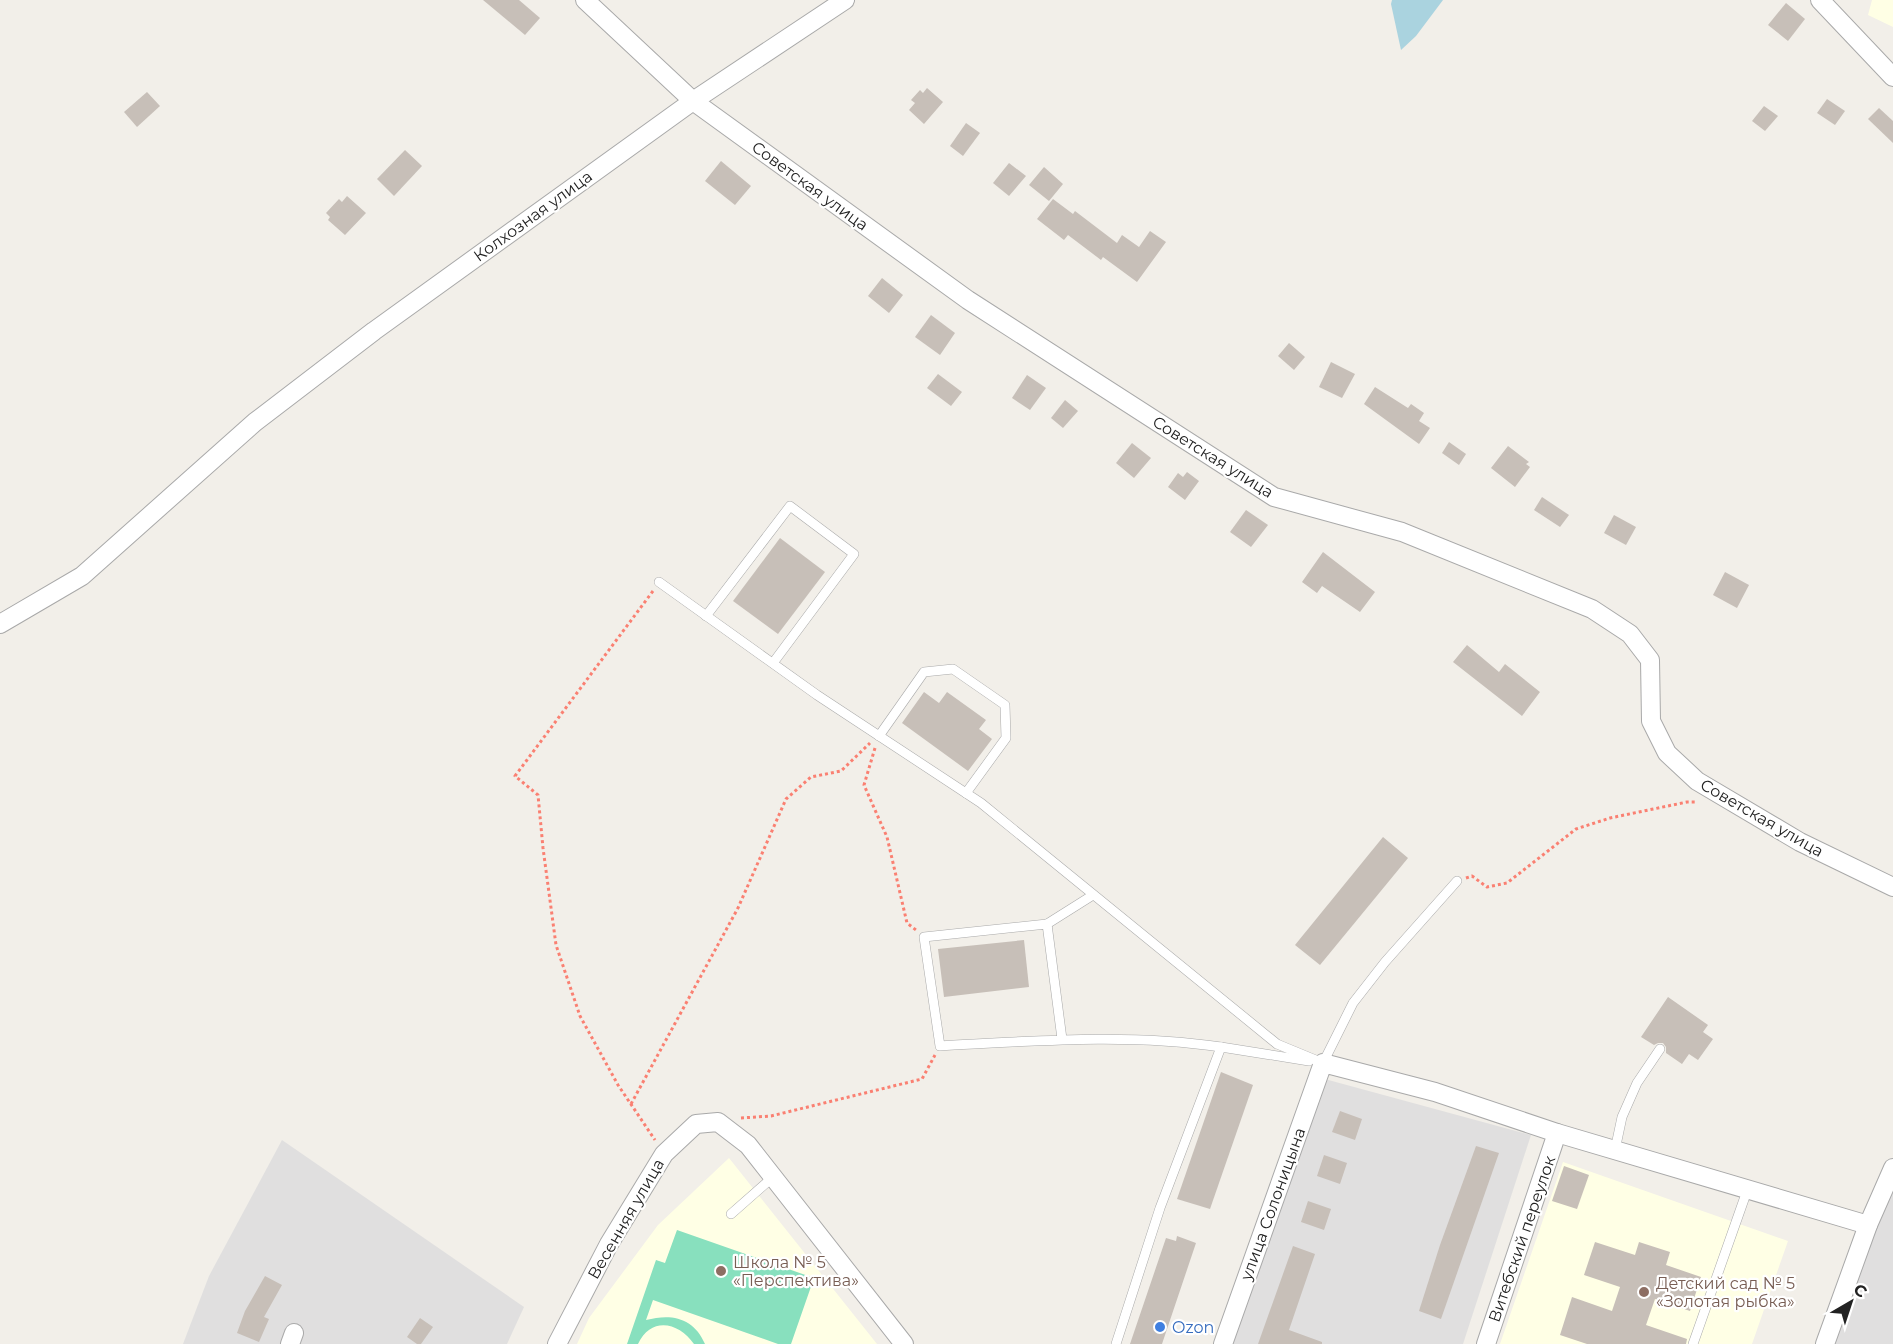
<svg xmlns="http://www.w3.org/2000/svg" width="1893" height="1344" font-family="Montserrat,sans-serif">
<style>
.residential{fill:#e0dfdf}
.education{fill:#ffffe5}
.pitch{fill:#88e0be}
.water{fill:#aad3df}
.building{fill:#c7bfb8}
.lines{fill:none;stroke-linecap:round;stroke-linejoin:round}
.service-casing{stroke:#a9a9a9;stroke-width:10}
.minor-casing{stroke:#a9a9a9;stroke-width:20}
.path{stroke:#fa8072;stroke-width:3;stroke-dasharray:3 3;stroke-linecap:butt}
.service{stroke:#fff;stroke-width:9}
.minor{stroke:#fff;stroke-width:18}
.education-dot{fill:#8d6e63;stroke:#fff;stroke-width:2}
.shop-dot{fill:#3f7fe0;stroke:#fff;stroke-width:2}
.labels{text-anchor:middle;dominant-baseline:central;stroke-width:4.5;stroke-linejoin:round;paint-order:stroke}
.street-label{font-size:16px;fill:#222;stroke:#fff}
.education-label{font-size:16px;fill:#785e54;stroke:#fff;text-anchor:start}
.shop-label{font-size:16px;fill:#366cbe;stroke:#fff;text-anchor:start}
</style>
<rect width="100%" height="100%" fill="#f2efe9"/>
<!-- residential -->
<g class="residential">
<path d="M1321,1078L1531,1135L1463,1344H1230Z"/>
<path d="M282,1140L524,1307L507,1344H183L209,1276Z"/>
<path d="M1893,1182V1344H1833Z"/>
</g>
<!-- education -->
<g class="education">
<path d="M1872,0H1893V27L1868,15Z"/>
<path d="M729,1158L877,1344H577L589,1318L658,1225Z"/>
<path d="M1563,1162L1788,1241L1752,1344H1500Z"/>
</g>
<!-- pitch -->
<path class="pitch" d="M677,1230L814,1278L791,1344H778L653,1300L646,1320C672,1313 694,1318 705,1344H694C679,1322 651,1316 638,1344H627L656,1260L665,1263Z"/>
<!-- water -->
<path class="water" d="M1392,0H1443L1416,36L1401,50L1391,4Z"/>
<!-- building -->
<g class="building">
<path d="M483,0H519L540,18L525,35Z"/>
<path d="M1786,3L1805,19L1788,41L1768,25Z"/>
<path d="M927,88L943,102L924,124L909,110L915,103L911,100L920,90L923,93Z"/>
<path d="M147,92L160,106L137,127L124,112Z"/>
<path d="M1827,99L1845,111L1835,125L1817,113Z"/>
<path d="M1764,106L1778,116L1765,131L1752,121Z"/>
<path d="M1879,108L1893,121V143L1868,119Z"/>
<path d="M966,123L980,133L963,156L950,146Z"/>
<path d="M405,150L422,166L394,196L377,179Z"/>
<path d="M721,161L751,186L735,205L705,181Z"/>
<path d="M1009,163L1026,176L1009,196L993,183Z"/>
<path d="M1044,167L1063,184L1049,201L1029,185Z"/>
<path d="M347,196L366,213L345,235L328,220L330,217L326,213L339,199L342,202Z"/>
<path d="M1053,199L1073,214L1075,211L1117,243L1122,235L1139,247L1150,231L1166,242L1137,282L1103,257L1101,260L1068,235L1064,240L1037,219Z"/>
<path d="M882,278L903,295L889,313L868,296Z"/>
<path d="M931,315L955,333L940,355L915,337Z"/>
<path d="M1289,343L1305,357L1294,370L1278,356Z"/>
<path d="M1331,362L1355,374L1342,398L1319,387Z"/>
<path d="M938,374L962,392L951,406L927,388Z"/>
<path d="M1027,375L1046,388L1030,410L1012,398Z"/>
<path d="M1375,387L1408,408L1411,404L1424,413L1419,421L1430,428L1419,444L1364,404Z"/>
<path d="M1065,400L1078,411L1063,428L1051,418Z"/>
<path d="M1449,442L1466,454L1459,465L1442,453Z"/>
<path d="M1132,443L1151,458L1134,478L1116,463Z"/>
<path d="M1508,446L1529,462L1526,464L1530,467L1515,487L1491,468Z"/>
<path d="M1187,472L1199,481L1185,500L1168,487L1178,473L1183,477Z"/>
<path d="M1542,497L1569,515L1560,527L1534,510Z"/>
<path d="M1246,510L1268,525L1251,547L1230,532Z"/>
<path d="M1614,515L1636,527L1626,545L1604,533Z"/>
<path d="M780,538L825,572L778,634L733,601Z"/>
<path d="M1323,552L1375,592L1360,612L1322,586L1317,593L1302,582Z"/>
<path d="M1725,572L1749,585L1737,608L1713,595Z"/>
<path d="M1467,645L1499,672L1505,664L1540,692L1522,716L1453,662Z"/>
<path d="M924,692L939,703L947,692L986,720L979,729L992,739L968,771L902,723Z"/>
<path d="M1383,837L1408,858L1320,965L1295,945Z"/>
<path d="M1024,940L1029,987L944,997L938,949Z"/>
<path d="M1668,997L1708,1025L1703,1032L1713,1039L1698,1060L1689,1054L1682,1064L1666,1053V1047L1663,1043H1658L1654,1045L1641,1037Z"/>
<path d="M1221,1072L1253,1085L1210,1209L1177,1199Z"/>
<path d="M1340,1111L1362,1119L1355,1140L1332,1132Z"/>
<path d="M1476,1146L1499,1153L1441,1319L1419,1311L1440,1245Z"/>
<path d="M1324,1155L1347,1163L1340,1184L1317,1176Z"/>
<path d="M1564,1166L1589,1175L1577,1209L1552,1201Z"/>
<path d="M1308,1201L1331,1209L1324,1230L1301,1222Z"/>
<path d="M1177,1236L1196,1243L1162,1344H1130L1166,1238L1176,1241Z"/>
<path d="M1595,1242L1635,1255L1639,1242L1670,1252L1666,1265L1701,1277L1690,1311L1655,1299L1646,1325L1687,1339L1686,1344H1587L1560,1335L1572,1297L1612,1311L1620,1287L1584,1275Z"/>
<path d="M1293,1246L1315,1254L1289,1330L1322,1342V1344H1258Z"/>
<path d="M265,1276L282,1285L264,1317L269,1319L259,1342L237,1333L245,1311Z"/>
<path d="M420,1318L433,1327L421,1344H417L407,1337Z"/>
</g>
<g class="lines">
<!-- service casing -->
<g class="service-casing">
<g id="service">
<path d="M659,582L817,695L981,803L1277,1044L1323,1063"/>
<path d="M706,616L790,506L854,554L773,663"/>
<path d="M879,736L924,672L953,669L1005,705L1006,738L966,793"/>
<path d="M1047,924L1093,895"/>
<path d="M1062,1039L1047,924L924,937L940,1046C1034,1041 1128,1033 1221,1047"/>
<path d="M1323,1063L1353,1003L1385,962L1457,881"/>
<path d="M1615,1150L1622,1117L1637,1083L1660,1049"/>
<path d="M731,1214L773,1177"/>
<path d="M1116,1344L1160,1208L1221,1047L1309,1061"/>
<path d="M1693,1344L1748,1188"/>
</g>
</g>
<!-- minor casing -->
<g class="minor-casing">
<g id="minor">
<path d="M585,0L693,101L968,300L1274,497L1402,532L1592,609L1630,634L1650,660L1651,721L1667,753L1697,781L1800,842L1893,887"/>
<path d="M1820,0L1893,77"/>
<path d="M0,624L82,576L255,422L374,331L693,101L845,0"/>
<path d="M290,1344L294,1333"/>
<path d="M557,1344L609,1244L664,1154L696,1124L718,1122L748,1145L904,1344"/>
<path d="M1223,1344L1323,1063L1435,1092L1557,1133L1868,1225"/>
<path d="M1486,1344L1557,1133"/>
<path d="M1825,1344L1868,1225L1893,1168"/>
</g>
</g>
<!-- path -->
<g class="path">
<path d="M653,591L515,776L538,795L543,848L556,945L580,1016L618,1085L655,1140"/>
<path d="M875,748L864,785L887,837L907,923L916,930"/>
<path d="M1466,878L1472,876L1487,887L1507,883L1576,829L1610,818L1687,802H1697"/>
<path d="M631,1104L738,908L786,799L811,777L841,771L870,743"/>
<path d="M741,1118L771,1116L922,1079L935,1055"/>
</g>
<!-- service -->
<use href="#service" class="service"/>
<!-- minor -->
<use href="#minor" class="minor"/>
</g>
<!-- markers -->
<g class="education-dot">
<circle cx="721" cy="1271" r="6"/>
<circle cx="1644" cy="1292" r="6"/>
</g>
<circle class="shop-dot" cx="1160" cy="1327" r="6"/>
<g class="labels">
<!-- street labels -->
<g class="street-label">
<text transform="translate(810 186) rotate(36)">Советская улица</text>
<text transform="translate(533 216) rotate(-36)">Колхозная улица</text>
<text transform="translate(1213 457) rotate(32)">Советская улица</text>
<text transform="translate(1762 818) rotate(30)">Советская улица</text>
<text transform="translate(1273 1204) rotate(-70)">улица Солоницына</text>
<text transform="translate(626 1219) rotate(-60)">Весенняя улица</text>
<text transform="translate(1522 1239) rotate(-71)">Витебский переулок</text>
</g>
<!-- education labels -->
<g class="education-label">
<text x="733" y="1262">Школа № 5<tspan x="733" dy="18">«Перспектива»</tspan></text>
<text x="1656" y="1283">Детский сад № 5<tspan x="1656" dy="18">«Золотая рыбка»</tspan></text>
</g>
<!-- shop labels -->
<g class="shop-label">
<text x="1172" y="1327">Ozon</text>
</g>
</g>
<!-- north arrow -->
<g transform="translate(1851 1302) rotate(39)" stroke="#ffffff" stroke-width="4.5" paint-order="stroke">
<path d="M0-4.5L10 22L0 15L-10 22Z" fill="#222222"/>
<text y="-9" font-size="16" font-weight="bold" text-anchor="middle" fill="#222222">С</text>
</g>
</svg>
